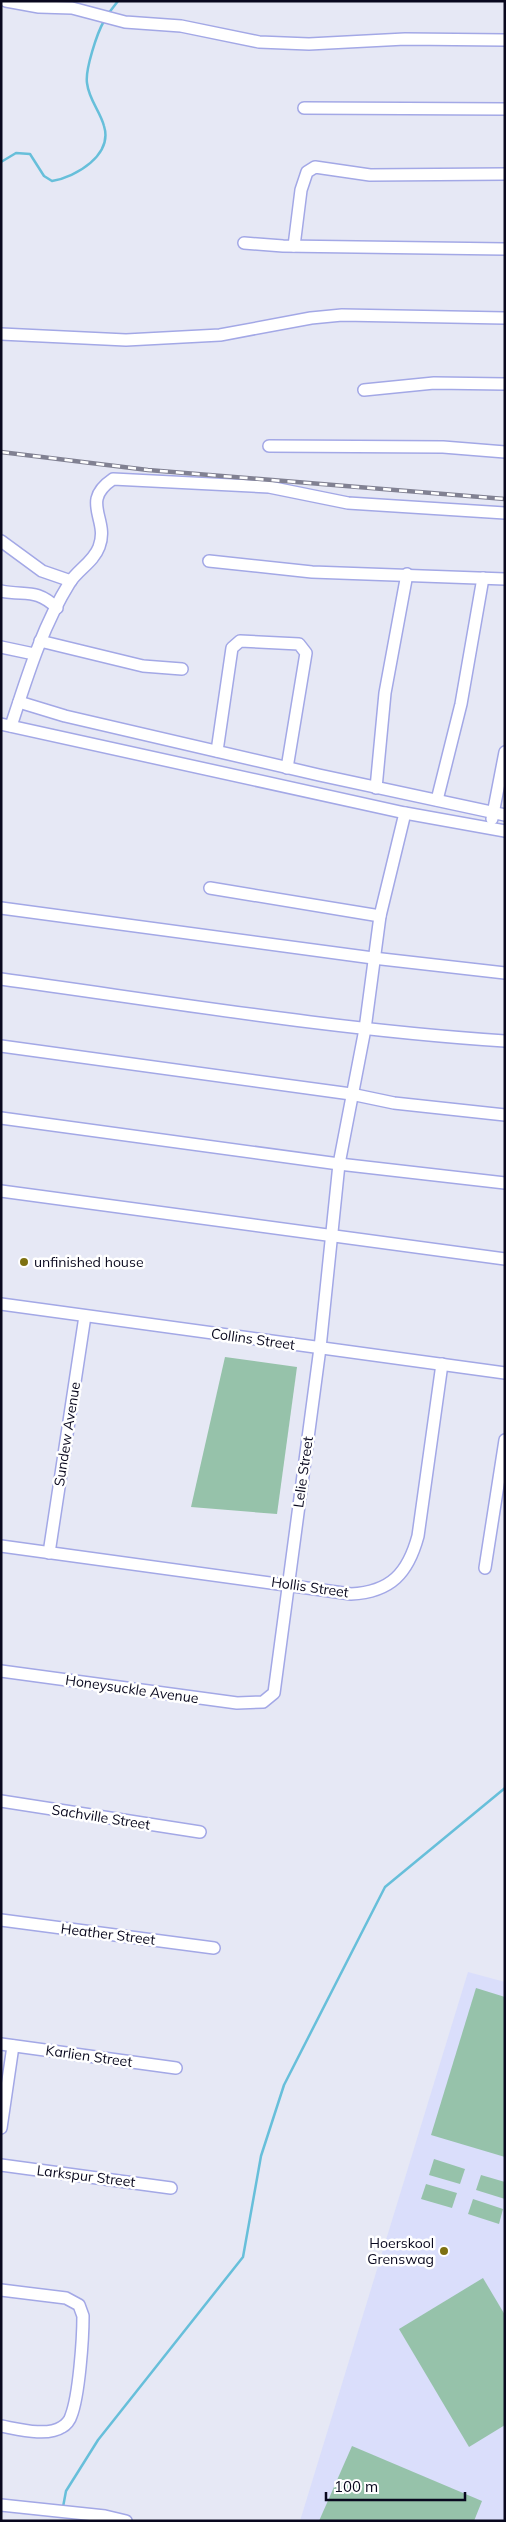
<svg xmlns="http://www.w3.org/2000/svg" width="506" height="2522" font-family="Mulish,sans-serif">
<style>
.built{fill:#dadefb}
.green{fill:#96c2aa}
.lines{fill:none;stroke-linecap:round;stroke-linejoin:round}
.stream{stroke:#67bfda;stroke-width:2.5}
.minor-casing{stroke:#a3a8e6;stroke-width:14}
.minor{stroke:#fff;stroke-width:11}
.rail-casing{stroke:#818192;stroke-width:4.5}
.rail{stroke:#fff;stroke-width:2.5;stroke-dasharray:8;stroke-linecap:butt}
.poi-dot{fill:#7e7111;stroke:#fff;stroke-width:2}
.labels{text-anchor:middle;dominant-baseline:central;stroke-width:5;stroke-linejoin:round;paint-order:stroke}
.poi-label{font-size:14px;fill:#09081e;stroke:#fff;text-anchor:start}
.street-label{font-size:14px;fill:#09081e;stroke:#fff}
</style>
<rect width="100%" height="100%" fill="#e6e8f5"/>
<!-- built -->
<path class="built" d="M468,1972L505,1982V2521H300Z"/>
<!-- green -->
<g class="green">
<path d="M225,1357L297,1367L277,1514L191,1507Z"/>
<path d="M476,1988L505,1997V2157L431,2135Z"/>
<path d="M434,2159L465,2169L460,2184L429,2175Z"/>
<path d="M481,2175L505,2182V2199L476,2190Z"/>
<path d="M426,2184L457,2193L452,2208L421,2199Z"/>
<path d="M473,2199L503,2209L499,2224L468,2214Z"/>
<path d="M483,2278L505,2315V2425L469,2447L399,2329Z"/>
<path d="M352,2446L482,2501L474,2521H319Z"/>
</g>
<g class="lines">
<!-- stream -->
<g class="stream">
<path d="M108,14L118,1"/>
<path d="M1,162L16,153L30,154L44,176L52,181C76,177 113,155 104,126C100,111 89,100 87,83C85,70 97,33 104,21"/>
<path d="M63,2507L66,2491L98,2440L243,2257L261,2156L284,2085L385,1887L505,1788"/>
</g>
<!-- minor casing -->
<g class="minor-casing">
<g id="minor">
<path d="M6,1L39,7L72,8L125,22L181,26L259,42L309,44L405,39L505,40"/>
<path d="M304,108L505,109"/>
<path d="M244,243L283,246L505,249"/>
<path d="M294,246L301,190L307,172L315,167L370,175L505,174"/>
<path d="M1,334L126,340L220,335L311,318L342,315L505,318"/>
<path d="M364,390L434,383L505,384"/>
<path d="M269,446L443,447L505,452"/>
<path d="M1,541L42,571L71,581"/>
<path d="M209,561L312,572L505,579"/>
<path d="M1,591C26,596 36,588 57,608"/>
<path d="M40,641L143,666L182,669"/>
<path d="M1,647L34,654"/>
<path d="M19,702L65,716L319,775L505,815"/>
<path d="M1,724L405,813L505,831"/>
<path d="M11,726C27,677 42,627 70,582C78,570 94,561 99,547C110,519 79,502 113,479L269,487L348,503L505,513"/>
<path d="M217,751L232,648L240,641L299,644L306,653L287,768"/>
<path d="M376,788L385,693L407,574"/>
<path d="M437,800L461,704L483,578"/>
<path d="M492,819L505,752"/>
<path d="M210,888L380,916"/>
<path d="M1,908L373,958L505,973"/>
<path d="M1,979C169,1002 336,1030 505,1041"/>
<path d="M1,1046L351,1094L394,1103L505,1115"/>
<path d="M1,1118L339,1164L505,1183"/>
<path d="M1,1191L505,1259"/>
<path d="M1,1304L505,1373"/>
<path d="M1,1546L351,1594C391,1592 408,1573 418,1536L442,1364"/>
<path d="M49,1553L85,1316"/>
<path d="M485,1568L505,1440"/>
<path d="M1,1671L237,1703L263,1702L274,1693L320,1348L339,1164L365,1029L380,916L405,813"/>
<path d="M1,1801L200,1832"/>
<path d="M1,1920L214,1948"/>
<path d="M1,2044L176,2068"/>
<path d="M1,2128L13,2046"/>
<path d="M1,2165L171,2188"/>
<path d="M1,2290L66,2298L79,2305L83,2316C83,2339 79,2396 71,2416C70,2420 66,2425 62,2427C47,2437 18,2429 1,2426"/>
<path d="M1,2505L105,2516L126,2521"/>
</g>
</g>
<!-- minor -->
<use href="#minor" class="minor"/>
<!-- rail casing -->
<g class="rail-casing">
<path id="rail" d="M1,452L148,470L505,499"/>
</g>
<!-- rail -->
<use href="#rail" class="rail"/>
</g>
<!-- markers -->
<g class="poi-dot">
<circle cx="24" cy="1262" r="5"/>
<circle cx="444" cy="2251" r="5"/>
</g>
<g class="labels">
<!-- poi labels -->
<g class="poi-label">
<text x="34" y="1262">unfinished house</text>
<text x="434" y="2243" text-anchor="end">Hoerskool<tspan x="434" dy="16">Grenswag</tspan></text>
</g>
<!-- street labels -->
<g class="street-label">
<text transform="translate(253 1339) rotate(8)">Collins Street</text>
<text transform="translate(67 1434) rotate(-81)">Sundew Avenue</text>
<text transform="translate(303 1472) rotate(-82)">Lelie Street</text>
<text transform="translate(310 1587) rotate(8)">Hollis Street</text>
<text transform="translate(132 1689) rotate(8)">Honeysuckle Avenue</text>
<text transform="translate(101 1817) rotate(9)">Sachville Street</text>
<text transform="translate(108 1934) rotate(7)">Heather Street</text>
<text transform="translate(89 2056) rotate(8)">Karlien Street</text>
<text transform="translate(86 2176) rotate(7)">Larkspur Street</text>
</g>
</g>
<!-- border -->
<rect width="506" height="2522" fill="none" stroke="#09081e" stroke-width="5"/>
<!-- scale -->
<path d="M326 2492v8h139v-8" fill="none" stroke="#09081e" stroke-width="2.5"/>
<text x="334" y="2492" font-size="15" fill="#09081e" stroke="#ffffff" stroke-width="4" paint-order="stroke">100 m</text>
</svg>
